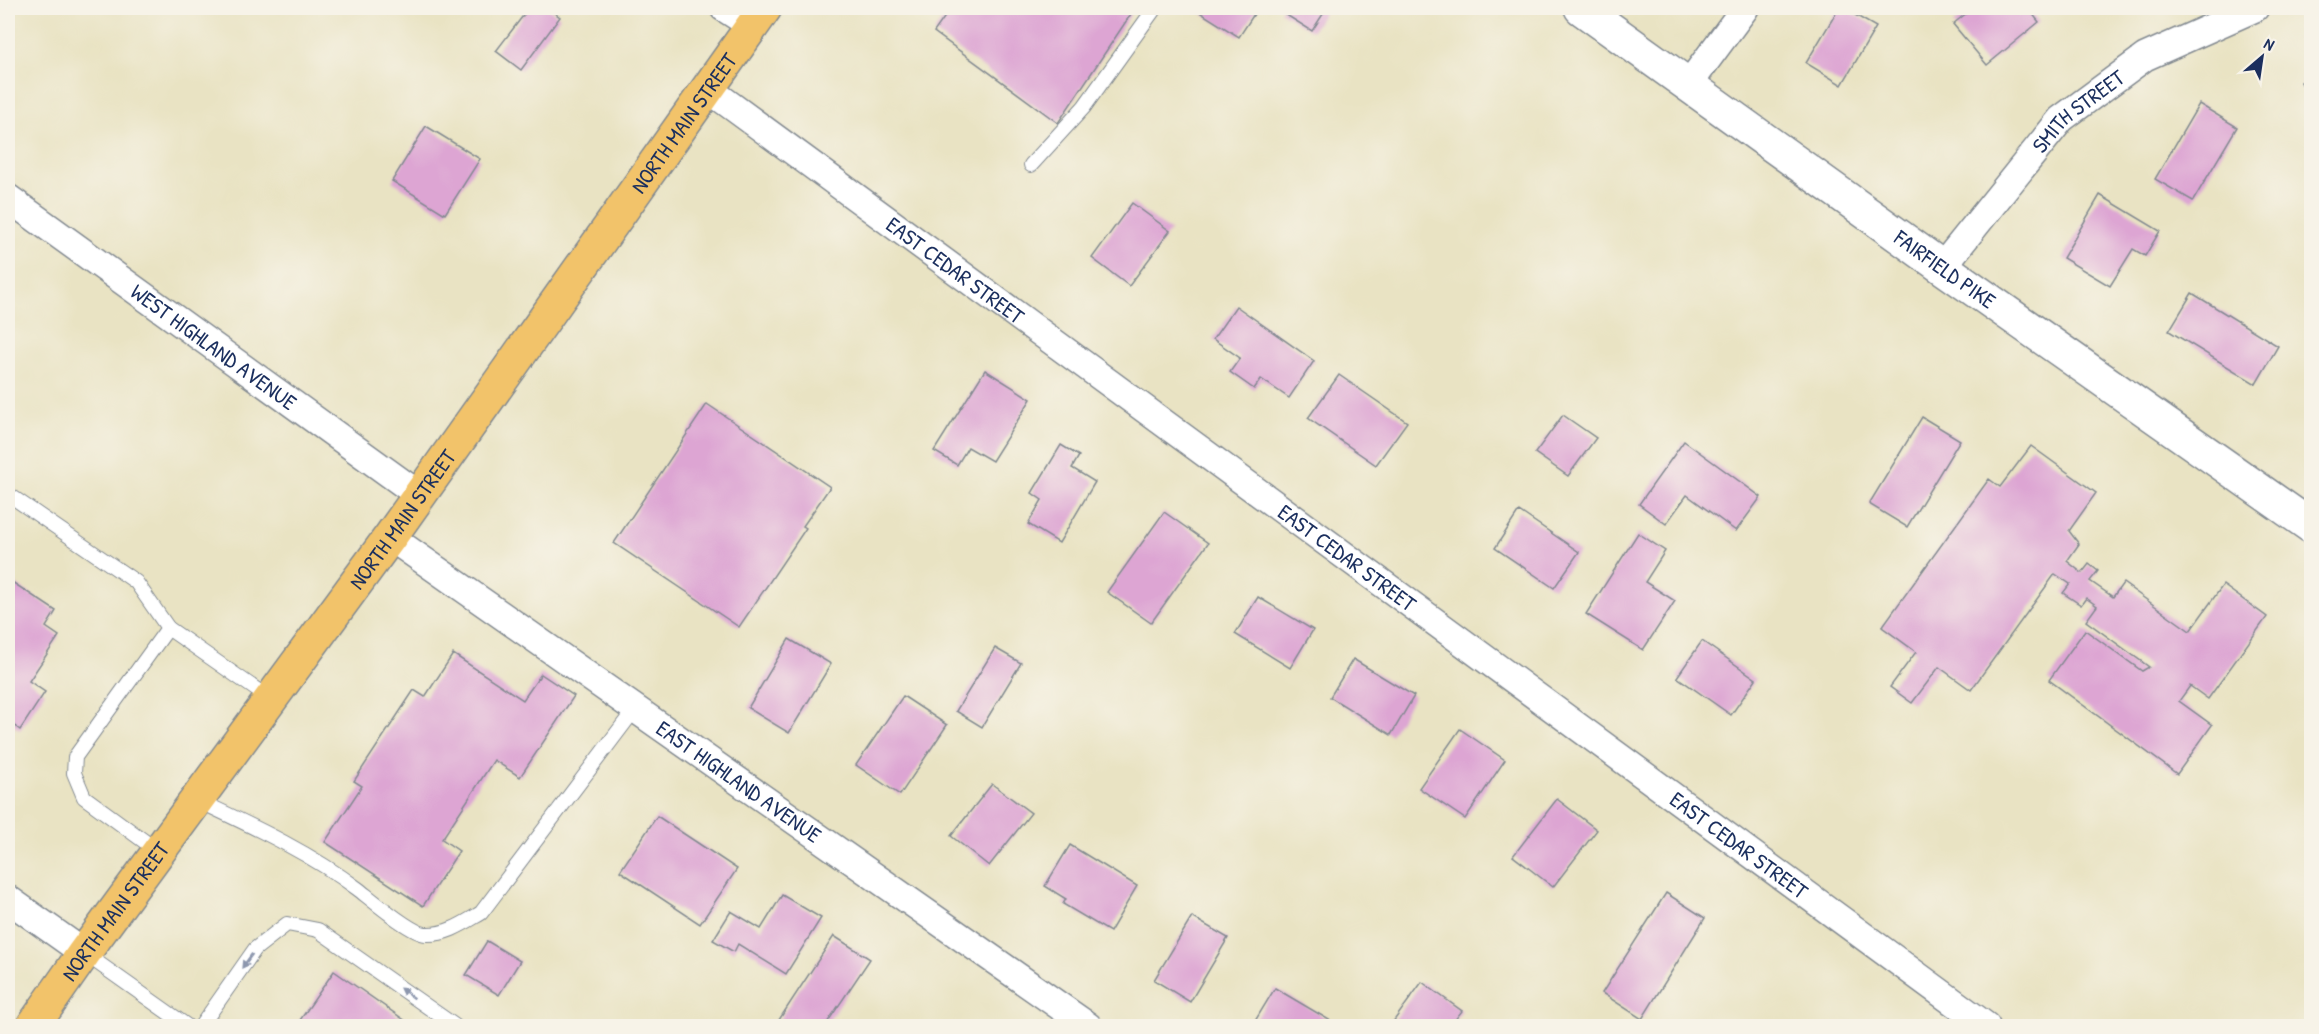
<svg xmlns="http://www.w3.org/2000/svg" width="2319" height="1034" font-family="'Patrick Hand',sans-serif">
<style>
.building{fill:#dda5d3}
.lines{fill:none;stroke-linecap:round;stroke-linejoin:round}
.service-casing{stroke:#828990;stroke-width:16}
.minor-casing{stroke:#828990;stroke-width:30}
.tertiary-casing{stroke:#828990;stroke-width:36}
.primary-casing{stroke:#828990;stroke-width:36}
.service{stroke:#fff;stroke-width:14}
.minor{stroke:#fff;stroke-width:27}
.tertiary{stroke:#fff;stroke-width:33}
.primary{stroke:#f2c36a;stroke-width:33}
.oneway{fill:#8d97ae}
.labels{text-anchor:middle;dominant-baseline:central;stroke-width:4.5;stroke-linejoin:round;paint-order:stroke}
.street-label{font-size:22px;fill:#1b2f5e;stroke:#f7f3e8}
</style>
<rect width="100%" height="100%" fill="#f7f3e8"/>
<filter id="ink" filterUnits="userSpaceOnUse"><feTurbulence type="fractalNoise" baseFrequency=".0167" numOctaves="2"/><feDisplacementMap in="SourceGraphic" scale="12" xChannelSelector="R" yChannelSelector="G"/><feConvolveMatrix kernelMatrix="1 2 1 2 8 2 1 2 1" color-interpolation-filters="sRGB"/></filter>
<filter id="wash" filterUnits="userSpaceOnUse"><feTurbulence type="fractalNoise" baseFrequency=".008" numOctaves="4" result="noise"/><feDisplacementMap in="SourceGraphic" scale="24" xChannelSelector="R" yChannelSelector="G"/><feGaussianBlur stdDeviation="1.35" result="paint"/><feColorMatrix in="noise" values="0 0 0 0 0 0 0 0 0 0 0 0 0 0 0 0 0 1.4 0 .05"/><feComposite in="paint" operator="in"/></filter>
<g filter="url(#wash)">
<rect width="100%" height="100%" fill="#e9e3c3"/>
<g id="blocks">
<!-- building -->
<g class="building">
<path d="M529,8H547L560,17L521,70L496,51Z"/>
<path d="M951,8H1135L1058,123L934,32Z"/>
<path d="M1193,8H1258L1239,37Z"/>
<path d="M1283,8H1327L1312,31L1280,11Z"/>
<path d="M1839,8H1843L1876,27L1842,85L1806,63Z"/>
<path d="M1973,8H2037L2031,12L2039,22L1987,65L1953,24Z"/>
<path d="M2312,76V102L2301,82Z"/>
<path d="M2199,104L2237,127L2193,201L2155,179Z"/>
<path d="M426,126L480,159L445,214L392,181Z"/>
<path d="M2100,195L2160,231L2145,256L2133,249L2110,286L2063,258Z"/>
<path d="M1132,203L1170,231L1129,286L1092,258Z"/>
<path d="M2192,293L2278,346L2256,384L2169,331Z"/>
<path d="M1236,306L1314,361L1289,398L1261,379L1254,389L1230,372L1240,358L1213,339Z"/>
<path d="M985,370L1031,399L992,461L968,447L957,465L934,451Z"/>
<path d="M1339,375L1407,422L1376,465L1308,418Z"/>
<path d="M707,404L830,487L803,526L806,528L739,627L614,543Z"/>
<path d="M1563,415L1596,438L1568,476L1535,453Z"/>
<path d="M1922,417L1960,440L1907,527L1869,504Z"/>
<path d="M1684,441L1761,497L1736,531L1687,495L1666,524L1639,504Z"/>
<path d="M1061,445L1079,456L1072,468L1095,482L1059,543L1028,524L1042,500L1032,493Z"/>
<path d="M2031,446L2096,493L2069,531L2079,544L2067,561L2082,573L2089,564L2098,571L2090,581L2113,597L2123,583L2190,631L2223,585L2267,617L2208,699L2190,686L2179,701L2212,725L2177,774L2049,680L2085,630L2142,671L2149,667L2086,621L2097,606L2086,598L2081,605L2063,593L2070,584L2055,574L1971,690L1939,667L1912,703L1890,687L1916,652L1882,627L1989,479L2000,487Z"/>
<path d="M1519,511L1579,552L1554,588L1495,548Z"/>
<path d="M1164,512L1208,543L1151,623L1107,592Z"/>
<path d="M1638,533L1665,551L1645,582L1675,601L1643,650L1586,614Z"/>
<path d="M12,582L56,611L46,627L59,636L29,681L45,692L20,730L8,721V587Z"/>
<path d="M1258,597L1313,630L1290,668L1235,634Z"/>
<path d="M789,639L831,664L789,733L748,708Z"/>
<path d="M1702,641L1756,679L1731,715L1677,677Z"/>
<path d="M995,648L1021,663L982,727L956,711Z"/>
<path d="M453,654L523,700L541,674L574,696L520,777L494,760L442,839L459,851L423,906L325,842L362,786L354,781L414,690L425,697Z"/>
<path d="M1353,659L1414,696L1391,735L1330,697Z"/>
<path d="M903,696L947,725L900,795L856,765Z"/>
<path d="M1460,729L1505,760L1465,819L1419,788Z"/>
<path d="M992,784L1031,813L989,866L951,836Z"/>
<path d="M1557,799L1597,830L1553,887L1513,856Z"/>
<path d="M657,816L737,869L700,924L620,871Z"/>
<path d="M1070,845L1137,886L1110,932L1063,904L1066,899L1045,886Z"/>
<path d="M1666,893L1705,918L1642,1019L1602,993Z"/>
<path d="M782,895L821,918L786,974L738,944L734,952L713,940L731,911L761,929Z"/>
<path d="M1192,917L1228,938L1190,1002L1154,980Z"/>
<path d="M834,936L870,959L825,1026H775Z"/>
<path d="M487,941L520,961L499,995L466,975Z"/>
<path d="M334,971L413,1026H303L298,1023Z"/>
<path d="M1422,982L1462,1011L1450,1026H1390Z"/>
<path d="M1275,988L1336,1024L1335,1026H1252Z"/>
</g>
</g>
</g>
<g filter="url(#ink)">
<use href="#blocks" fill-opacity="0" stroke="#828990" stroke-width="1.5"/>
<g class="lines">
<!-- service casing -->
<g class="service-casing">
<g id="service">
<path d="M1031,165L1084,107L1155,8"/>
<path d="M8,494L136,582L168,628"/>
<path d="M197,800C252,826 309,852 358,889C371,899 412,934 426,934C447,935 464,923 481,913L635,709"/>
<path d="M159,852L84,797L74,773L75,757L168,628L270,699"/>
<path d="M84,953L187,1026"/>
<path d="M201,1026L255,949L287,924L318,930L455,1026"/>
</g>
</g>
<!-- minor casing -->
<g class="minor-casing">
<g id="minor">
<path d="M724,8L752,26"/>
<path d="M1689,84L1745,8"/>
<path id="s1" d="M707,88L1986,1026"/>
<path id="s2" d="M8,198L419,495"/>
<path id="s3" d="M1942,267L2061,119L2145,57L2255,8"/>
<path id="s4" d="M390,537L1088,1026"/>
<path d="M8,899L84,953"/>
</g>
</g>
<!-- tertiary casing -->
<g class="tertiary-casing">
<g id="tertiary">
<path id="s5" d="M1581,8L1942,267L2312,527"/>
</g>
</g>
<!-- primary casing -->
<g class="primary-casing">
<g id="primary">
<path id="s6" d="M33,1026L84,953L390,537L765,8"/>
</g>
</g>
<!-- service -->
<use href="#service" class="service"/>
<!-- minor -->
<use href="#minor" class="minor"/>
<!-- tertiary -->
<use href="#tertiary" class="tertiary"/>
<!-- primary -->
<use href="#primary" class="primary"/>
</g>
<!-- one-way arrows -->
<defs><path id="oneway-solid" d="M-6-.8H1V-3.2L6.5 0L1 3.2V.8H-6Z" transform="scale(1.5)"/></defs>
<g class="oneway">
<use href="#oneway-solid" transform="translate(247 961) rotate(126)"/>
<use href="#oneway-solid" transform="translate(407 993) rotate(-145)"/>
</g>
</g>
<g class="labels">
<!-- street labels -->
<g class="street-label">
<text stroke="none"><textPath href="#s3" startOffset="208">SMITH STREET</textPath></text>
<text stroke="none"><textPath href="#s6" startOffset="1113">NORTH MAIN STREET</textPath></text>
<text stroke="none"><textPath href="#s5" startOffset="448">FAIRFIELD PIKE</textPath></text>
<text stroke="none"><textPath href="#s1" startOffset="308">EAST CEDAR STREET</textPath></text>
<text stroke="none"><textPath href="#s2" startOffset="254">WEST HIGHLAND AVENUE</textPath></text>
<text stroke="none"><textPath href="#s6" startOffset="627">NORTH MAIN STREET</textPath></text>
<text stroke="none"><textPath href="#s1" startOffset="794">EAST CEDAR STREET</textPath></text>
<text stroke="none"><textPath href="#s4" startOffset="426">EAST HIGHLAND AVENUE</textPath></text>
<text stroke="none"><textPath href="#s1" startOffset="1280">EAST CEDAR STREET</textPath></text>
<text stroke="none"><textPath href="#s6" startOffset="141">NORTH MAIN STREET</textPath></text>
</g>
</g>
<!-- margin -->
<rect width="2319" height="1034" fill="none" stroke="#f7f3e8" stroke-width="30"/>
<!-- north arrow -->
<g transform="translate(2262 57) rotate(29)" stroke="#f7f3e8" stroke-width="4.5" paint-order="stroke">
<path d="M0-4.5L10 22L0 15L-10 22Z" fill="#1b2f5e"/>
<text y="-9" font-size="16" font-weight="bold" text-anchor="middle" fill="#1b2f5e">N</text>
</g>
</svg>
